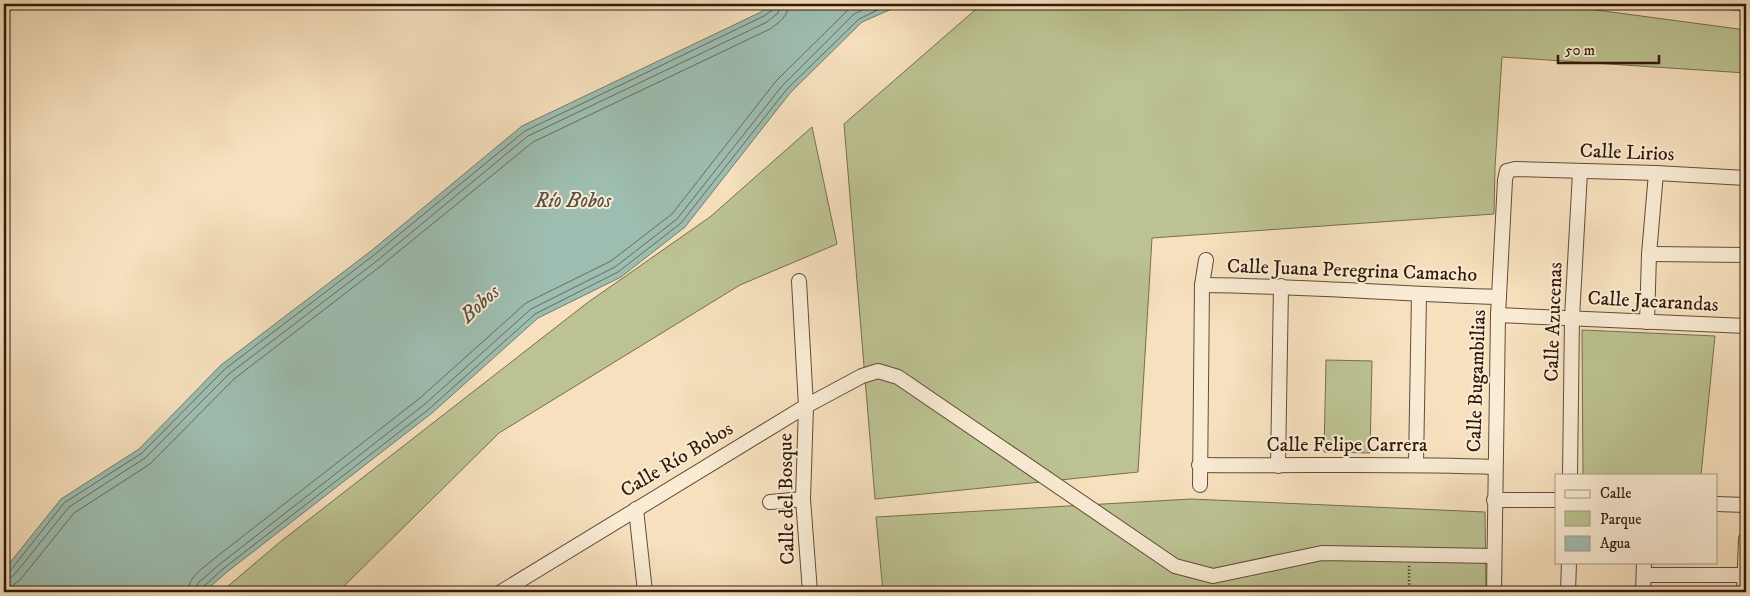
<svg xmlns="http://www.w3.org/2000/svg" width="1750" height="596" font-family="'IM FELL DW Pica',serif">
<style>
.green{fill:#bcc292;stroke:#786e4e}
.water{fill:#9dbdb0;stroke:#737b6e}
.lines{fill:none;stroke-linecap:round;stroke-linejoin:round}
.shore{stroke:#686b5e;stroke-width:1}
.minor-casing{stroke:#644b38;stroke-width:16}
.path{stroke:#33190b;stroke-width:2.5;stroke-dasharray:1 2.5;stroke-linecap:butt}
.minor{stroke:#f9ebd4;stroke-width:14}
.labels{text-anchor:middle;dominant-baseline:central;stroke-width:4;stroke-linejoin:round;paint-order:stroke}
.street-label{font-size:20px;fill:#33190b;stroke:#f9ebd4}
.water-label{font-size:21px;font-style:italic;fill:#585245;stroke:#f9ebd4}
</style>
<rect width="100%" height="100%" fill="#f6e0bd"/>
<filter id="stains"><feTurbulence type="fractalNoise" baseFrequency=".004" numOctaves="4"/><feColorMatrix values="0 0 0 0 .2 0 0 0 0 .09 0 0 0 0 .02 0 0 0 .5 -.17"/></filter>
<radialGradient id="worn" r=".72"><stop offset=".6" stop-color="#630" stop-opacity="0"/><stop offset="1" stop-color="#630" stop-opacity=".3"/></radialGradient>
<!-- green -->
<g class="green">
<path d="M982,4H1551L1746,30V73L1502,57L1495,167L1494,214L1152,238L1138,472L875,499L844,124Z"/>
<path d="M812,127L837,244L740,285L499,433L338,592H221L280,542L587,303L710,217Z"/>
<path d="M1582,330L1715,336L1701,475H1583Z"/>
<path d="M1326,360L1372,361L1370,453L1324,452Z"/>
<path d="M1191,499L1485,512L1486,592H883L876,517Z"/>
</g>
<!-- water -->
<g class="water">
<path d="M772,4H903L862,22L790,93L685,227L621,277L538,318L432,413L227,572L204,592H4V570L61,499L139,449L221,365L371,251L522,126L761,12Z"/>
<path d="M1660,4H1746V11Z"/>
</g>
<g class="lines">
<!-- shore -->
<g class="shore">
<path d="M4,573L10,571L64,503L142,453L225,369L374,255L525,131L764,16L774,9L775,4"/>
<path d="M4,579H9L14,575L69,507L145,458L229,374L378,260L528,136L767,22L778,13L781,4"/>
<path d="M4,587L12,586L20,580L74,513L150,464L234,379L382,265L533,142L770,29C780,22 788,16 789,4"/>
<path d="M188,592C188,576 204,568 215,558L420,398L526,303L611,261L672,214L776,81L849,9L857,4"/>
<path d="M195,592L198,583L220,564L425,404L531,309L615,267L677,219L782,86L854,14L875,4"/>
<path d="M202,592L203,587L224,568L429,409L535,314L618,272L681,223L787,89L859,19L890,4"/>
</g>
<!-- minor casing -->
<g class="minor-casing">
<g id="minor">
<path d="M1649,254L1746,255"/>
<path d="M799,281L806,406L803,499L810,592"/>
<path d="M1202,285C1301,286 1400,294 1499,297"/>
<path d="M1498,315L1746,326"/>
<path d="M1647,322L1649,254L1656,173"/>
<path d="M1416,464L1419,295"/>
<path d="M1199,465C1298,466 1396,463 1495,467"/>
<path d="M1278,466L1281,286"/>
<path d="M1570,475L1572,318L1580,172"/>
<path d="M1200,485L1202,285L1206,260"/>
<path d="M1494,500H1556"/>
<path d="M770,502L803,499"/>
<path d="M1716,504L1746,505"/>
<path d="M636,509L645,592"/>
<path d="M1644,575H1745"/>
<path d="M501,592L806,406L862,376L878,371L898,377L1175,566L1213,576L1322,553L1494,556"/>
<path d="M1494,592L1498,315L1505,180L1507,171L1515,169L1656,173L1746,178"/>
<path d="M1568,592L1569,562"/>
<path d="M1643,592L1644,562"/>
<path d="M1744,592L1746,539"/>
</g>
</g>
<!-- path -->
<path class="path" d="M1409,566V592"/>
<!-- minor -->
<use href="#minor" class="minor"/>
</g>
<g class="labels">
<!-- street labels -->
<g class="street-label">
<text transform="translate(1627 153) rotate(2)">Calle Lirios</text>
<text transform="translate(1352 271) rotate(2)">Calle Juana Peregrina Camacho</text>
<text transform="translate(1653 302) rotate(3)">Calle Jacarandas</text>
<text transform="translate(1554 322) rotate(-88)">Calle Azucenas</text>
<text transform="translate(1477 381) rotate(-88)">Calle Bugambilias</text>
<text x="1347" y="445">Calle Felipe Carrera</text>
<text transform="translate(677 460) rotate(-31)">Calle Río Bobos</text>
<text transform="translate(787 499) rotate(-91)">Calle del Bosque</text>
</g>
<!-- water labels -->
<g class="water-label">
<text x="573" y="201">Río Bobos</text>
<text transform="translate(480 304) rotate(-42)">Bobos</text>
</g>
</g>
<!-- margin -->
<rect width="1750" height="596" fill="none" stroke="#f6e0bd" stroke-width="20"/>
<rect x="5" y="5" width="1740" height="586" fill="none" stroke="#33190b" stroke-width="2.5"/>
<rect x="10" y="10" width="1730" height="576" fill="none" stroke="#33190b"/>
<!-- legend -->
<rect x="1555" y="474" width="162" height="90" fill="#f9ebd4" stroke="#aa9784"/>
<rect x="1565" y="490" width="25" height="8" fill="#f9ebd4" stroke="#aa9784"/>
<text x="1600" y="498" font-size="15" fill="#33190b">Calle</text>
<rect x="1565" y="511" width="25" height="15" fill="#bcc292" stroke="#aa9784"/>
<text x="1600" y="524" font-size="15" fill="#33190b">Parque</text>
<rect x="1565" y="536" width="25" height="15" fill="#9dbdb0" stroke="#aa9784"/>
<text x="1600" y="548" font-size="15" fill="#33190b">Agua</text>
<!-- scale -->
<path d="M1558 55v8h101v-8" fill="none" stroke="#33190b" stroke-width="2.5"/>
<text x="1565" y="55" font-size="15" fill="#33190b" stroke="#f9ebd4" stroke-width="4" paint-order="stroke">50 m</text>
<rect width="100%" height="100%" filter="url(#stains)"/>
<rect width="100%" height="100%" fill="url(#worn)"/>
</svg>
